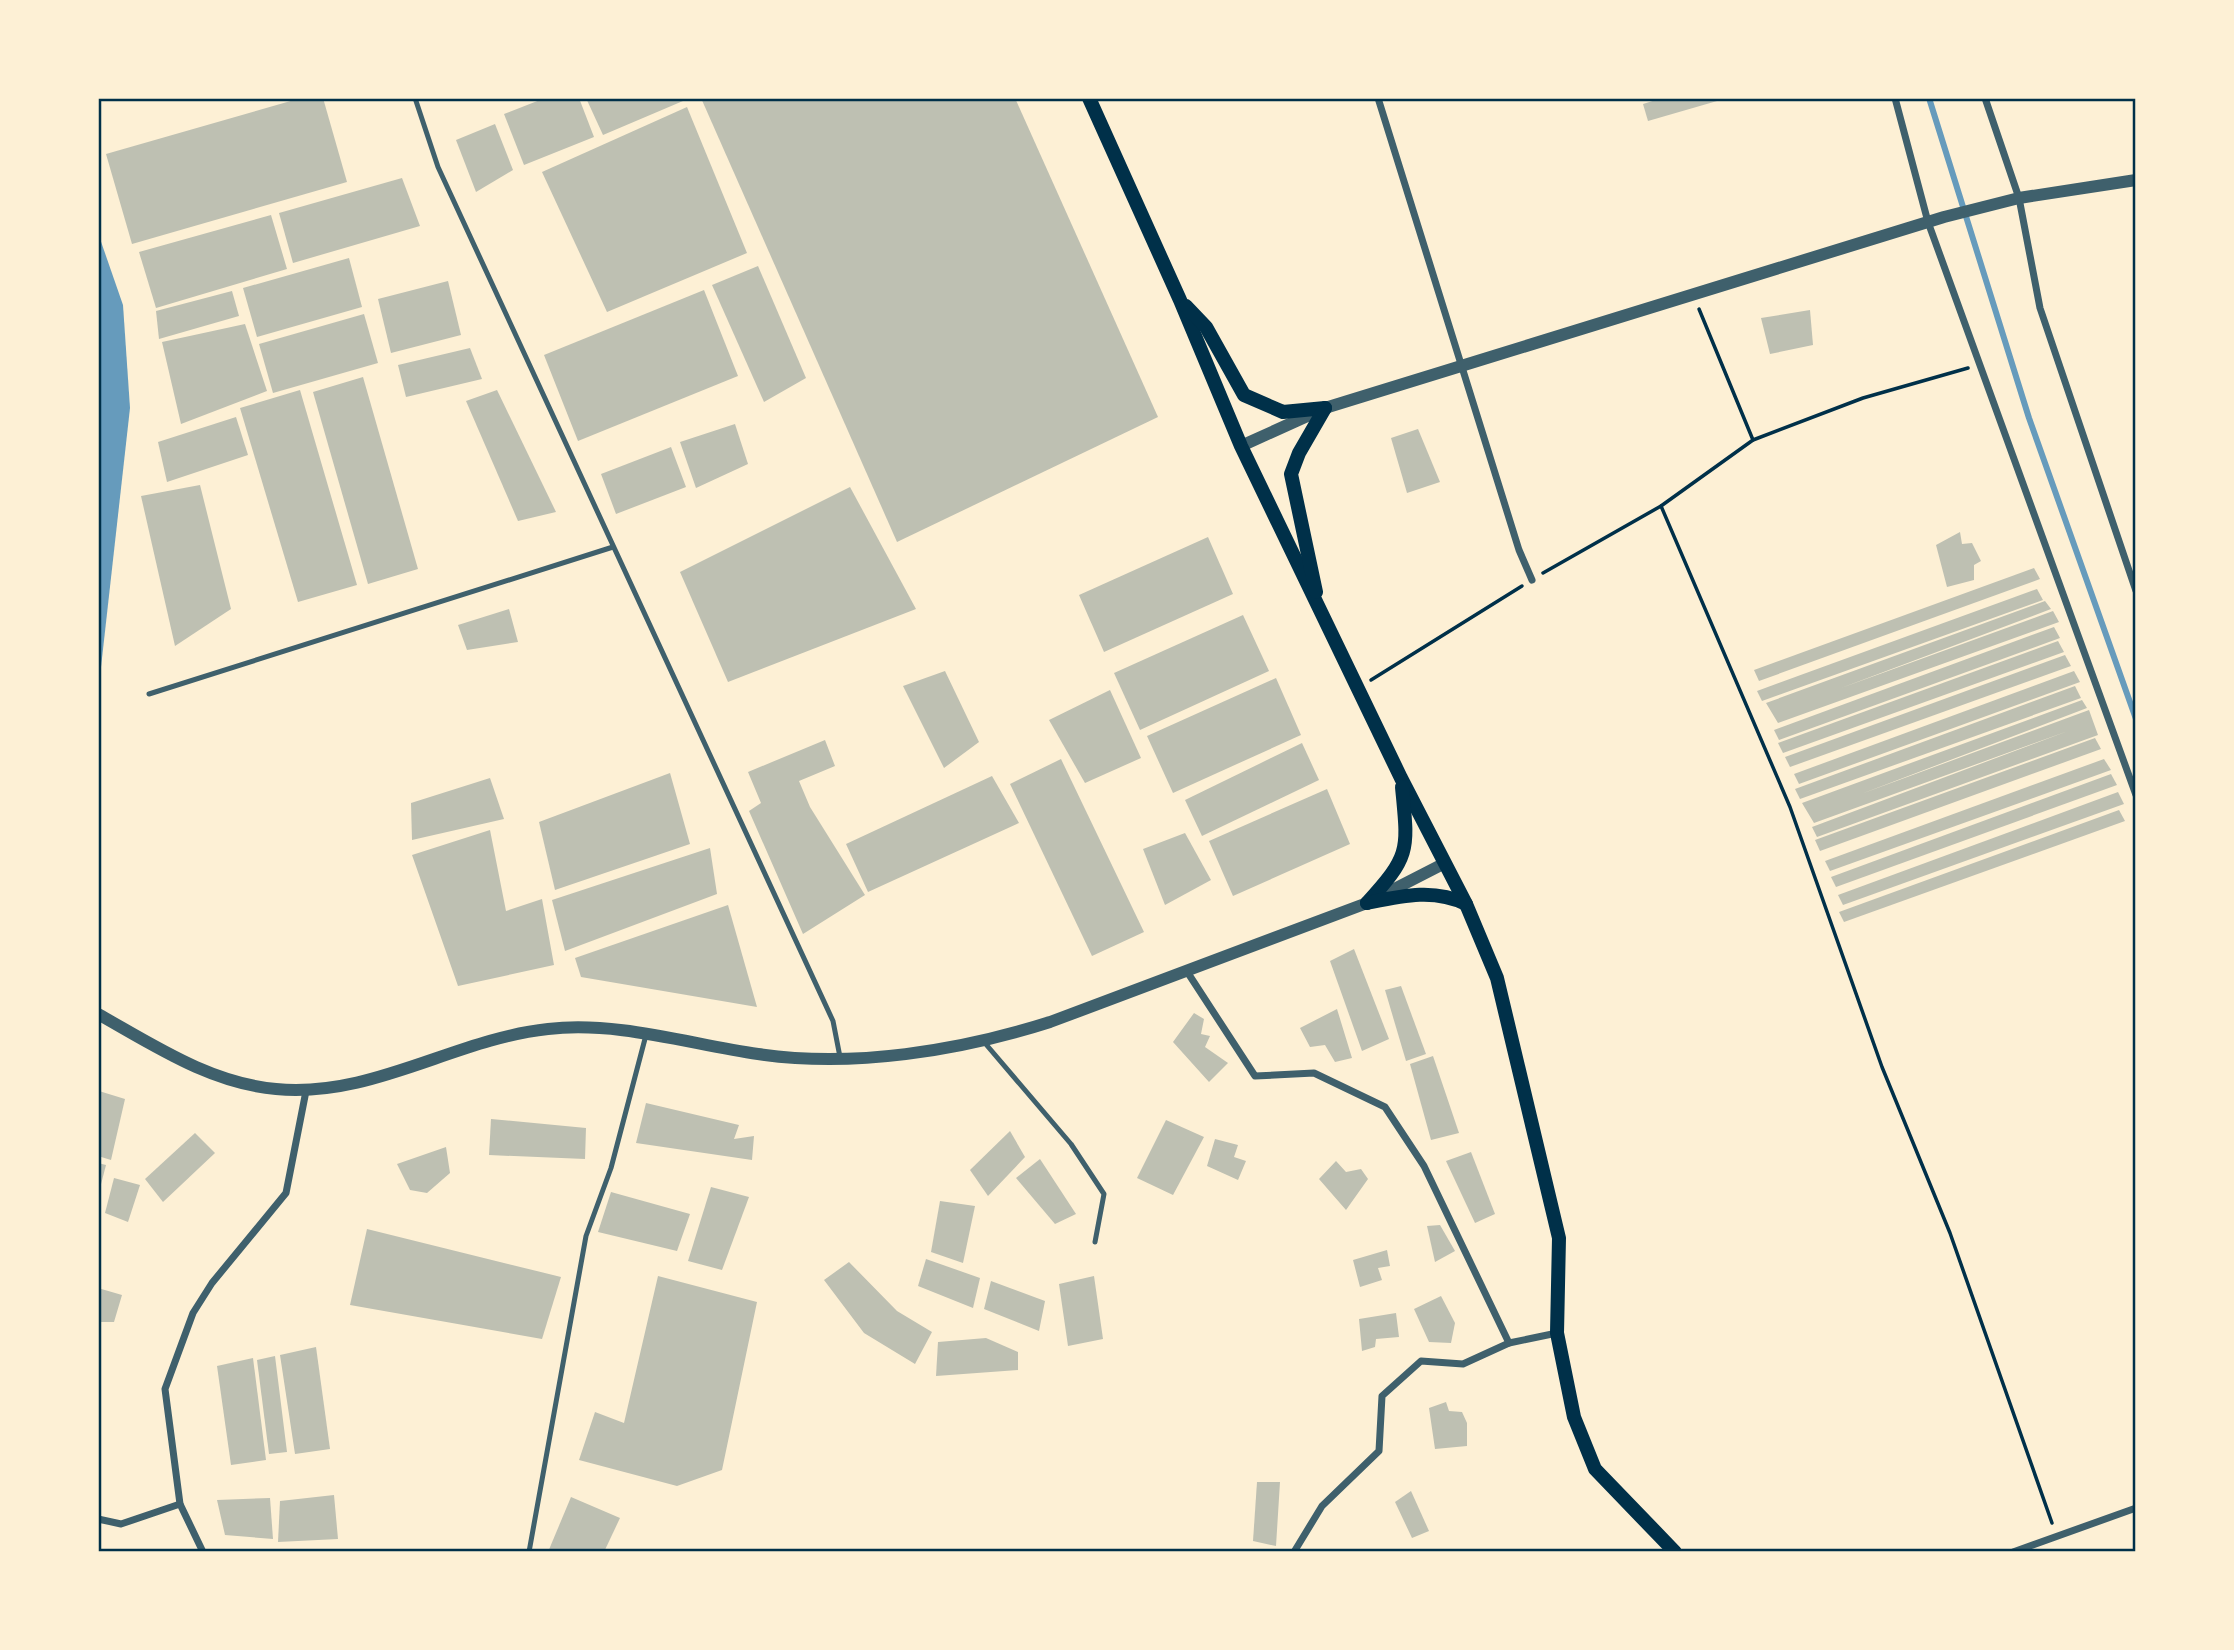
<svg xmlns="http://www.w3.org/2000/svg" width="2234" height="1650" font-family="'Asap Condensed',sans-serif">
<style>
.water{fill:#669bbc}
.lines{fill:none;stroke-linecap:round;stroke-linejoin:round}
.stream{stroke:#669bbc;stroke-width:6}
.building{fill:#bec0b2}
.path{stroke:#003049;stroke-width:3.5}
.service{stroke:#3f606c;stroke-width:5}
.minor{stroke:#3f606c;stroke-width:7}
.tertiary{stroke:#3f606c;stroke-width:12}
.secondary{stroke:#003049;stroke-width:14}
.neatline{fill:none;stroke:#003049;stroke-width:2.5}
</style>
<rect width="100%" height="100%" fill="#fdf0d5"/>
<!-- water -->
<path class="water" d="M98,233L123,305L130,408L98,694Z"/>
<g class="lines">
<!-- stream -->
<path class="stream" d="M1929,98L2029,418L2136,719"/>
</g>
<!-- building -->
<g class="building">
<path d="M301,98H323L347,182L132,244L106,154Z"/>
<path d="M545,98H579L594,137L524,165L504,114Z"/>
<path d="M586,98H681L683,101L603,135Z"/>
<path d="M701,98H1015L1158,417L897,542Z"/>
<path d="M1662,98H1724V99L1648,121L1643,104Z"/>
<path d="M687,107L747,253L607,312L542,172Z"/>
<path d="M495,124L513,170L476,192L456,140Z"/>
<path d="M402,178L420,226L293,263L279,213Z"/>
<path d="M271,215L287,269L156,308L139,252Z"/>
<path d="M349,258L362,307L257,337L243,288Z"/>
<path d="M758,266L806,378L764,402L712,285Z"/>
<path d="M448,281L461,335L391,353L378,299Z"/>
<path d="M704,290L738,376L578,441L544,355Z"/>
<path d="M232,291L239,316L159,339L156,311Z"/>
<path d="M1810,310L1813,345L1770,354L1761,318Z"/>
<path d="M364,314L378,363L273,393L259,344Z"/>
<path d="M245,324L267,391L181,424L162,342Z"/>
<path d="M470,348L482,379L406,397L398,365Z"/>
<path d="M363,377L418,569L368,584L313,392Z"/>
<path d="M300,390L357,585L298,602L240,408Z"/>
<path d="M497,390L556,512L518,521L466,401Z"/>
<path d="M236,417L248,455L167,482L158,442Z"/>
<path d="M735,424L748,464L696,488L680,442Z"/>
<path d="M1418,429L1440,482L1407,493L1391,438Z"/>
<path d="M671,447L686,487L616,514L601,474Z"/>
<path d="M200,485L231,609L175,646L141,496Z"/>
<path d="M850,487L916,609L728,682L680,572Z"/>
<path d="M1960,532L1962,544L1972,543L1981,561L1974,565V580L1947,587L1936,545Z"/>
<path d="M1208,537L1233,594L1104,652L1079,595Z"/>
<path d="M2034,568L2040,579L1759,681L1754,670Z"/>
<path d="M2037,589L2043,600L1762,701L1757,691Z"/>
<path d="M2045,601L2051,609L1841,688L2053,611L2059,622L1778,723L1766,703Z"/>
<path d="M509,609L518,642L467,650L458,625Z"/>
<path d="M1243,615L1269,671L1140,730L1114,673Z"/>
<path d="M2054,627L2060,638L1779,740L1774,730Z"/>
<path d="M2058,641L2064,652L1783,753L1778,743Z"/>
<path d="M2065,655L2071,666L1790,767L1785,757Z"/>
<path d="M945,671L979,742L944,768L903,686Z"/>
<path d="M2074,671L2080,682L1799,784L1794,774Z"/>
<path d="M1276,678L1301,735L1173,793L1147,736Z"/>
<path d="M2075,686L2081,698L1800,799L1795,789Z"/>
<path d="M1110,690L1141,758L1085,783L1049,720Z"/>
<path d="M2082,700L2087,708L1861,794L2089,710L2098,735L1817,837L1812,827L2068,731L1814,823L1802,803Z"/>
<path d="M2095,738L2101,749L1820,851L1815,840Z"/>
<path d="M825,740L835,766L799,781L810,807L865,895L803,934L749,811L761,803L748,772Z"/>
<path d="M1302,743L1319,780L1202,836L1185,800Z"/>
<path d="M1061,759L1144,932L1092,956L1010,784Z"/>
<path d="M2104,759L2111,770L1830,871L1825,861Z"/>
<path d="M670,773L690,844L555,890L539,822Z"/>
<path d="M2111,774L2117,785L1836,887L1831,877Z"/>
<path d="M992,776L1019,823L868,892L846,844Z"/>
<path d="M490,778L504,819L412,840L411,803Z"/>
<path d="M1327,789L1350,844L1233,896L1209,841Z"/>
<path d="M2118,792L2124,804L1843,905L1838,895Z"/>
<path d="M2119,810L2125,821L1844,922L1839,912Z"/>
<path d="M490,830L506,911L542,899L554,965L458,986L412,855Z"/>
<path d="M1185,833L1211,880L1165,905L1143,849Z"/>
<path d="M710,848L717,894L565,951L552,900Z"/>
<path d="M728,905L757,1007L581,977L575,958Z"/>
<path d="M1354,949L1389,1039L1362,1051L1330,961Z"/>
<path d="M1401,986L1426,1054L1406,1061L1385,990Z"/>
<path d="M1337,1009L1352,1058L1335,1062L1325,1045L1310,1047L1300,1028Z"/>
<path d="M1194,1013L1204,1019L1201,1034L1210,1036L1205,1047L1228,1063L1209,1082L1173,1042Z"/>
<path d="M1433,1056L1459,1133L1431,1140L1410,1064Z"/>
<path d="M99,1091L125,1099L111,1160L98,1156Z"/>
<path d="M646,1103L739,1125L734,1139L754,1136L752,1160L636,1143Z"/>
<path d="M491,1119L586,1128L585,1159L489,1155Z"/>
<path d="M1166,1120L1204,1137L1173,1195L1137,1178Z"/>
<path d="M1010,1131L1025,1157L988,1196L970,1170Z"/>
<path d="M195,1133L215,1153L163,1202L145,1179Z"/>
<path d="M1215,1139L1238,1145L1234,1157L1246,1161L1238,1180L1207,1166Z"/>
<path d="M446,1147L450,1173L427,1193L410,1190L397,1164Z"/>
<path d="M1471,1152L1495,1214L1475,1223L1446,1161Z"/>
<path d="M1040,1159L1076,1214L1055,1224L1016,1178Z"/>
<path d="M1336,1161L1346,1172L1361,1169L1368,1179L1346,1210L1319,1179Z"/>
<path d="M98,1163L106,1165L99,1192H98Z"/>
<path d="M114,1178L140,1185L128,1222L105,1213Z"/>
<path d="M711,1187L749,1197L722,1270L688,1261Z"/>
<path d="M611,1192L690,1214L677,1251L598,1232Z"/>
<path d="M940,1201L975,1206L963,1263L931,1252Z"/>
<path d="M1440,1225L1455,1251L1435,1262L1427,1226Z"/>
<path d="M367,1229L561,1277L542,1339L350,1305Z"/>
<path d="M1387,1250L1390,1266L1378,1268L1382,1280L1360,1287L1353,1260Z"/>
<path d="M926,1259L980,1278L973,1308L918,1286Z"/>
<path d="M849,1262L897,1311L932,1332L915,1364L864,1333L824,1280Z"/>
<path d="M658,1276L757,1302L722,1470L677,1486L579,1460L595,1412L624,1423Z"/>
<path d="M1094,1276L1103,1339L1068,1346L1059,1284Z"/>
<path d="M991,1281L1045,1301L1039,1331L984,1309Z"/>
<path d="M98,1288L122,1295L114,1322H100L98,1327Z"/>
<path d="M1441,1296L1455,1323L1451,1343L1429,1342L1414,1309Z"/>
<path d="M1396,1313L1399,1337L1376,1339L1375,1347L1362,1351L1359,1319Z"/>
<path d="M986,1338L1018,1352V1370L936,1376L938,1342Z"/>
<path d="M316,1347L330,1449L295,1454L280,1355Z"/>
<path d="M275,1356L287,1452L269,1454L257,1360Z"/>
<path d="M253,1358L266,1460L231,1465L217,1366Z"/>
<path d="M1446,1402L1449,1411L1462,1412L1467,1423V1446L1435,1449L1429,1408Z"/>
<path d="M1257,1482H1280L1276,1546L1253,1541Z"/>
<path d="M1411,1491L1429,1531L1412,1538L1395,1502Z"/>
<path d="M334,1495L338,1539L278,1542L280,1501Z"/>
<path d="M571,1497L620,1518L604,1552H548Z"/>
<path d="M270,1498L273,1539L225,1535L217,1500Z"/>
</g>
<g class="lines">
<!-- path -->
<g class="path">
<path d="M1699,309L1753,440"/>
<path d="M1661,506L1790,807L1882,1067L1950,1233L2052,1523"/>
<path d="M1543,573L1661,506L1753,440L1863,398L1968,368"/>
<path d="M1371,680L1522,586"/>
</g>
<!-- service -->
<g class="service">
<path d="M415,98L438,167L833,1021L840,1057"/>
<path d="M149,694L613,547"/>
<path d="M984,1042L1071,1144L1104,1194L1095,1242"/>
<path d="M529,1552L586,1236L611,1168L646,1035"/>
</g>
<!-- minor -->
<g class="minor">
<path d="M1378,98L1519,550L1532,580"/>
<path d="M1895,98L1928,222L2136,795"/>
<path d="M1985,98L2019,198L2040,308L2136,591"/>
<path d="M1186,970L1255,1076L1314,1073L1385,1107L1424,1166L1509,1343"/>
<path d="M98,1519L121,1524L180,1504"/>
<path d="M203,1552L180,1504L165,1389L193,1313L212,1283L286,1193L306,1091"/>
<path d="M1294,1552L1322,1506L1379,1451L1382,1396L1421,1361L1463,1364L1509,1343L1557,1333"/>
<path d="M2013,1552L2136,1508"/>
</g>
<!-- tertiary -->
<g class="tertiary">
<path d="M1241,446L1325,408L1944,217L2019,198L2136,180"/>
<path d="M98,1014C155,1046 210,1083 276,1089C373,1098 454,1039 548,1029C618,1021 689,1044 758,1054C853,1068 959,1051 1050,1022L1367,903L1445,863"/>
</g>
<!-- secondary -->
<g class="secondary">
<path d="M1089,98L1180,300L1241,446L1401,778L1466,904L1497,978L1559,1238L1557,1333L1574,1417L1595,1469L1675,1552"/>
<path d="M1186,306L1206,327L1244,395L1283,412L1325,408"/>
<path d="M1316,592L1291,474L1299,453L1325,408"/>
<path d="M1367,903C1411,855 1408,850 1402,787"/>
<path d="M1367,903C1401,896 1434,888 1466,904"/>
</g>
</g>
<!-- border -->
<rect width="2234" height="1650" fill="none" stroke="#fdf0d5" stroke-width="200"/>
<rect x="100" y="100" width="2034" height="1450" class="neatline"/>
</svg>
